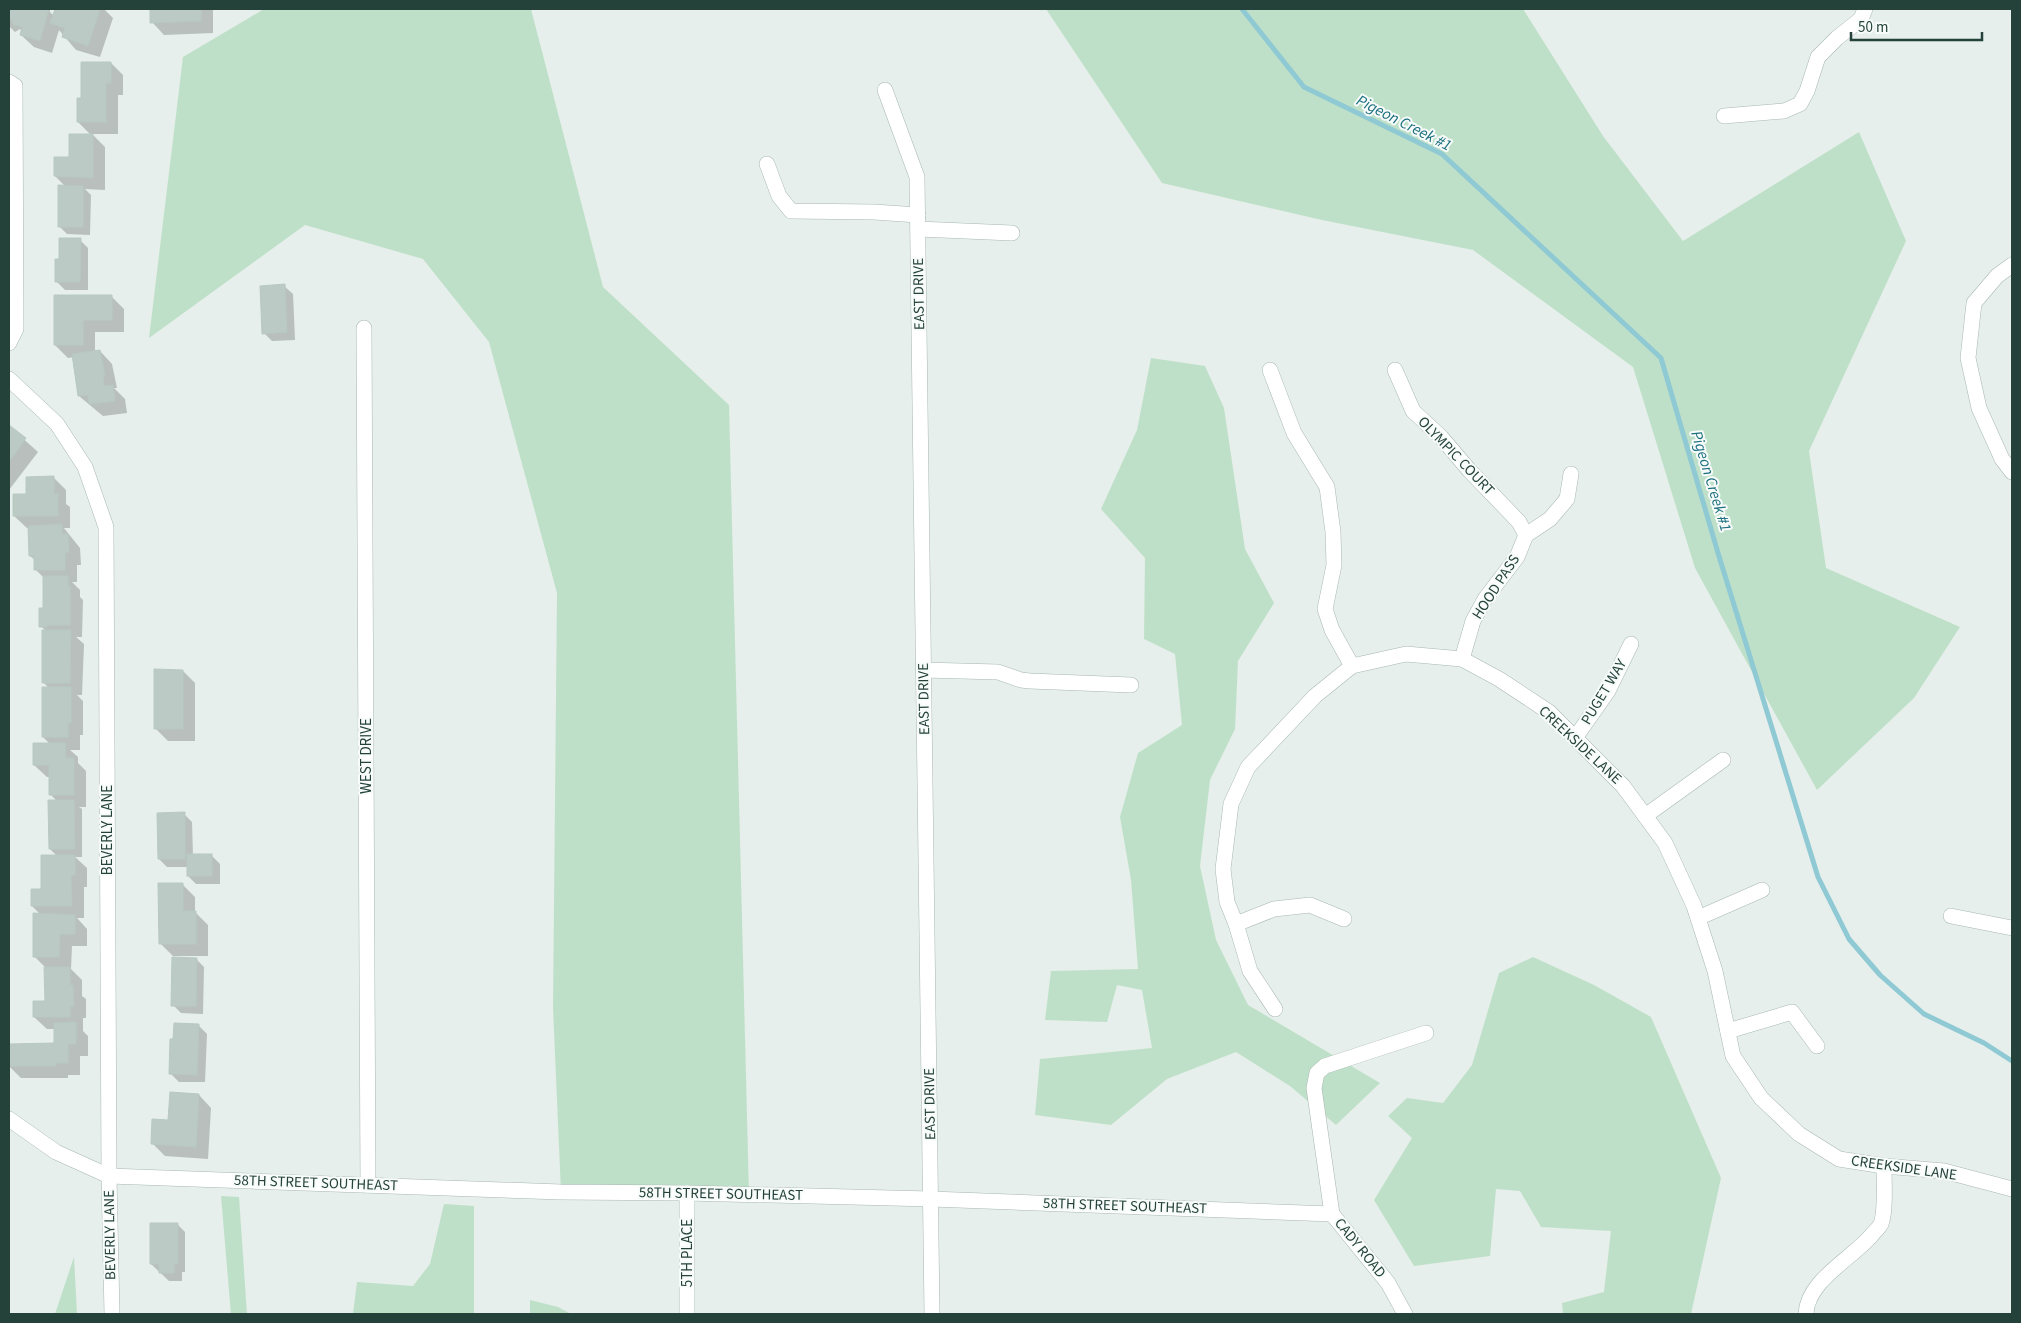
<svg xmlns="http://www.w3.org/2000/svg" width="2021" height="1323" font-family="'Source Sans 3',sans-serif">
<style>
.green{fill:#bfe0c8}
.shadow{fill:#0003}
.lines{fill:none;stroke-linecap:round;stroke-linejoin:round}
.stream{stroke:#8ec9d4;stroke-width:5}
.building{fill:#bbcac4;stroke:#b8c9c2}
.minor-casing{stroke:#a8b8b2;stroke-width:16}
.minor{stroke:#fff;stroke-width:15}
.labels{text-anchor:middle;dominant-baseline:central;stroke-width:4;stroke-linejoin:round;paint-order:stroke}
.street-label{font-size:15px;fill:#24423a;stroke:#f7fbf9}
.water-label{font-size:16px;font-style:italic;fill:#1c6f80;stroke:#f7fbf9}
</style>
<rect width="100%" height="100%" fill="#e6efeb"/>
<!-- green -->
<g class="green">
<path d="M264,9H531L603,287L729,405L749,1195L561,1192L553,1008L557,593L489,342L423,259L305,225L149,338L183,57Z"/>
<path d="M1046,9H1523L1603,136L1683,241L1859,132L1906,241L1809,451L1826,568L1960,627L1914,698L1817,790L1695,568L1633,367L1473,250L1322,220L1162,183Z"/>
<path d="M1151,358L1205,366L1224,408L1245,549L1274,603L1238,661L1235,729L1210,780L1200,866L1216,940L1248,1005L1380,1083L1336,1125L1290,1086L1236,1052L1167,1079L1111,1125L1035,1115L1040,1059L1152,1048L1142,990L1117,985L1107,1022L1045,1020L1051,971L1138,969L1131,880L1120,817L1138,753L1182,725L1175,654L1144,639L1145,558L1101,509L1137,430Z"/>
<path d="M1533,957L1594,985L1651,1017L1721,1178L1691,1314H1563L1562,1303L1604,1292L1611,1231L1541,1227L1520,1191L1496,1189L1490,1256L1414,1266L1374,1200L1412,1138L1388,1116L1407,1098L1443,1103L1472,1065L1499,973Z"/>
<path d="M221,1196L239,1197L247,1314H231Z"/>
<path d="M444,1204L474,1206V1314H353L357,1282L413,1286L430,1264Z"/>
<path d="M74,1257L77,1314H55Z"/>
<path d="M530,1300L558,1307L571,1314H530Z"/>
</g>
<!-- shadow -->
<g class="shadow">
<path d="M9,9H50V12L54,16L56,9H104L113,18L100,57L76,50L59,30L52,53L34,47L21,35L22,31L20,29L15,32L9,26Z"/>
<path d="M151,9H213V33L164,35L152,22Z"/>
<path d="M111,63L123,75V95H118V134H92L105,147V190L85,189L91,195L90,235L67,234L59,226L66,187L55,176L91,135L78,122L82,100Z"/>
<path d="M80,240L88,248V290H65L56,281L60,260Z"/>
<path d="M284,286L293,294L295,340L272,341L264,333Z"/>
<path d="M111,296L124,309V332H95V352L100,351L112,364L117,388H114L125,399L127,413L103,416L79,396L74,357L68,358L55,345V297Z"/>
<path d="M9,426L38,452L9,490Z"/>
<path d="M54,478L66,490V504L70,507V528H64L80,548L81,565H77V582H72L80,590V597L83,600L82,637H76L84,644L82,695H77L83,701V735H80V750H70L78,757V763L86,771V807H79L82,809V857H75L87,868V887H84V918H77L87,929V946H72L71,969L82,980V996L86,999V1018H83V1031L88,1036V1056H80V1075H68V1078H21L9,1066V1045H55V1029H47L34,1017L46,1002V968L34,956L41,915L32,906L42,890L57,856L50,849L57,801L50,794V777H47L34,765L50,744L43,737L50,689L44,683L46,631L41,626L44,609V578L36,570L35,560L30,556V528H27L14,516L28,495Z"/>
<path d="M183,671L195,683V741H168L155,728Z"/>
<path d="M184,814L192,822L193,856H212L220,864V884H196L188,876V867H167L159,859Z"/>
<path d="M183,885L195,897V912L208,925V956H173L160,943Z"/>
<path d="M196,959L204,967L203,1014L181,1013L173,1005Z"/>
<path d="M198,1025L207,1034L205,1082H179L170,1073Z"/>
<path d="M199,1095L211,1108L208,1159L165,1156L152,1143L169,1121Z"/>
<path d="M177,1224L185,1232V1272H182V1281H169L151,1264Z"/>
</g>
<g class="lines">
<!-- stream -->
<path class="stream" d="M1242,9L1304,87L1442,154L1661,358L1718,553L1818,877L1849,939L1880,975L1924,1014L1984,1043L2012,1061"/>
</g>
<!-- building -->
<g class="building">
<path d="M9,9H49L40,41L20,35L22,27L14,25L9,16Z"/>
<path d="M55,9H100L88,46L62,37L65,28L50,23Z"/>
<path d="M150,9H201V21L150,23Z"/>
<path d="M81,62H111V83H106V122H77V98H81Z"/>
<path d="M69,134H93V178L54,176V157H69Z"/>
<path d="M58,185L83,186V227H58Z"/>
<path d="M59,238H81L80,282H55V259H59Z"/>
<path d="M285,284L287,332L262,334L260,286Z"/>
<path d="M54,295H112V320H83V345H54Z"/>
<path d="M100,350L105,375H103L104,386L113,385L115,401L89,404L88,395L78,396L72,354Z"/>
<path d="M9,425L26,438L9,462Z"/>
<path d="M54,476V494H58V516H13V494H26V477Z"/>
<path d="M62,524V534H68L69,552L65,553V570H34V556H29L28,526Z"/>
<path d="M43,576H68V586H70V625H47V627H39V608H43Z"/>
<path d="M42,630H71L70,683H42Z"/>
<path d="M154,669L183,670V729H154Z"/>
<path d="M42,687H71V723H68V737H42Z"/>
<path d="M33,743H65L66,758H74V795H49V765H33Z"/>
<path d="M48,800H74L75,849H49Z"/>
<path d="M185,812V859H158L157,813Z"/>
<rect x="187" y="854" width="25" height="22"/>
<path d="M41,855H75V875H71L72,906H31V889H41Z"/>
<path d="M158,883H183V911H196V944H159Z"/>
<path d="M33,913L75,915V934H60L59,957H33Z"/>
<path d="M172,957L197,958L196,1006H171Z"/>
<path d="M44,967H70V985H73L74,1006H70V1017H33V1001H45Z"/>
<path d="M76,1022V1044H68V1063H56V1066H9V1044L54,1043V1023Z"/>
<path d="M174,1023L199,1024L197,1075L169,1074L170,1039H173Z"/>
<path d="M170,1092L199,1094L196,1147L151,1144L152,1119L168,1120Z"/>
<path d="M150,1223H178V1264H174V1273H159V1264H150Z"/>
</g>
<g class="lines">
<!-- minor casing -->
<g class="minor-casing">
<g id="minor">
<path d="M9,82L15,86L16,329L9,343"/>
<path d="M885,90L917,177L932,1314"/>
<path d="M1724,116L1784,111L1800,104L1807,91L1818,57L1837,38L1861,19L1865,9"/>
<path d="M767,164L779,196L791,211L874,212L918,215"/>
<path d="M918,229L1012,233"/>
<path d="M2012,265L1997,276L1974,303L1968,358L1979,408L2002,459L2012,472"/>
<path d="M364,328L368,1185"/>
<path d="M1270,370L1294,433L1327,487L1333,532L1334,565L1325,609L1332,630L1352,666"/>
<path d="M1395,370L1413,411L1441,437L1469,470L1519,522L1526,535"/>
<path d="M9,379L57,424L85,467L106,527L109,1176L112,1314"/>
<path d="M1462,659L1473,621L1485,599L1517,557L1526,535L1550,519L1567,499L1571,474"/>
<path d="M924,670L998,672L1021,680L1030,681L1131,685"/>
<path d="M1575,738L1608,691L1631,644"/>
<path d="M1645,816L1723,760"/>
<path d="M1951,916L2012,928"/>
<path d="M1698,918L1762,890"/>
<path d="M1344,919L1310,905L1274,909L1236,924L1227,902L1223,869L1231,804L1248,767L1315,696L1352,666L1406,654L1462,659L1499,679L1549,712L1623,786L1665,843L1694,906L1715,971L1733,1056L1761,1098L1799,1134L1839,1159L1884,1166L1944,1171L2012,1189"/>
<path d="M1236,924L1250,971L1275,1009"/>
<path d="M1728,1031L1792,1012L1817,1046"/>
<path d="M9,1119L56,1152L109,1176L561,1192L687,1193L931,1199L1332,1214"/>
<path d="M687,1314V1193"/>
<path d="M1405,1314L1388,1283L1332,1214L1314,1088L1317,1073L1325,1066L1426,1033"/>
<path d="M1806,1314C1807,1281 1851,1259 1871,1236C1874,1232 1879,1228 1881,1224C1886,1211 1884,1181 1884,1166"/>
</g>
</g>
<!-- minor -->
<use href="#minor" class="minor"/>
</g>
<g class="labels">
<!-- street labels -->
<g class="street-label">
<text transform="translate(919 294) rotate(-91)">EAST DRIVE</text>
<text transform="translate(1456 456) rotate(46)">OLYMPIC COURT</text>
<text transform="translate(1496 587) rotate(-57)">HOOD PASS</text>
<text transform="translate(1604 692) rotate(-59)">PUGET WAY</text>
<text transform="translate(924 699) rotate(-91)">EAST DRIVE</text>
<text transform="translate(1580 745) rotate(43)">CREEKSIDE LANE</text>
<text transform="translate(366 756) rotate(-90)">WEST DRIVE</text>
<text transform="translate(107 830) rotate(-90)">BEVERLY LANE</text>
<text transform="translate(930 1104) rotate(-91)">EAST DRIVE</text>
<text transform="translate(1904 1168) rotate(8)">CREEKSIDE LANE</text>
<text transform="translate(316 1183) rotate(2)">58TH STREET SOUTHEAST</text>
<text transform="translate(721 1194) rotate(1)">58TH STREET SOUTHEAST</text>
<text transform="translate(1125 1206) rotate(2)">58TH STREET SOUTHEAST</text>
<text transform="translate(110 1235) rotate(-91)">BEVERLY LANE</text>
<text transform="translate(1360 1248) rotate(51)">CADY ROAD</text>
<text transform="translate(687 1253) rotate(-90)">5TH PLACE</text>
</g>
<!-- water labels -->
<g class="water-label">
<text transform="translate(1404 123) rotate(27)">Pigeon Creek #1</text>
<text transform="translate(1711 481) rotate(73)">Pigeon Creek #1</text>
</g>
</g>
<!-- border -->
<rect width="2021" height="1323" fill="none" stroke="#24423a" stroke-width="20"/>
<!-- scale -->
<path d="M1851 32v8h131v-8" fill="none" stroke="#24423a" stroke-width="2.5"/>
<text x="1858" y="32" font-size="15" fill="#24423a" stroke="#f7fbf9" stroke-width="4" paint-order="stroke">50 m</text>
</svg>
